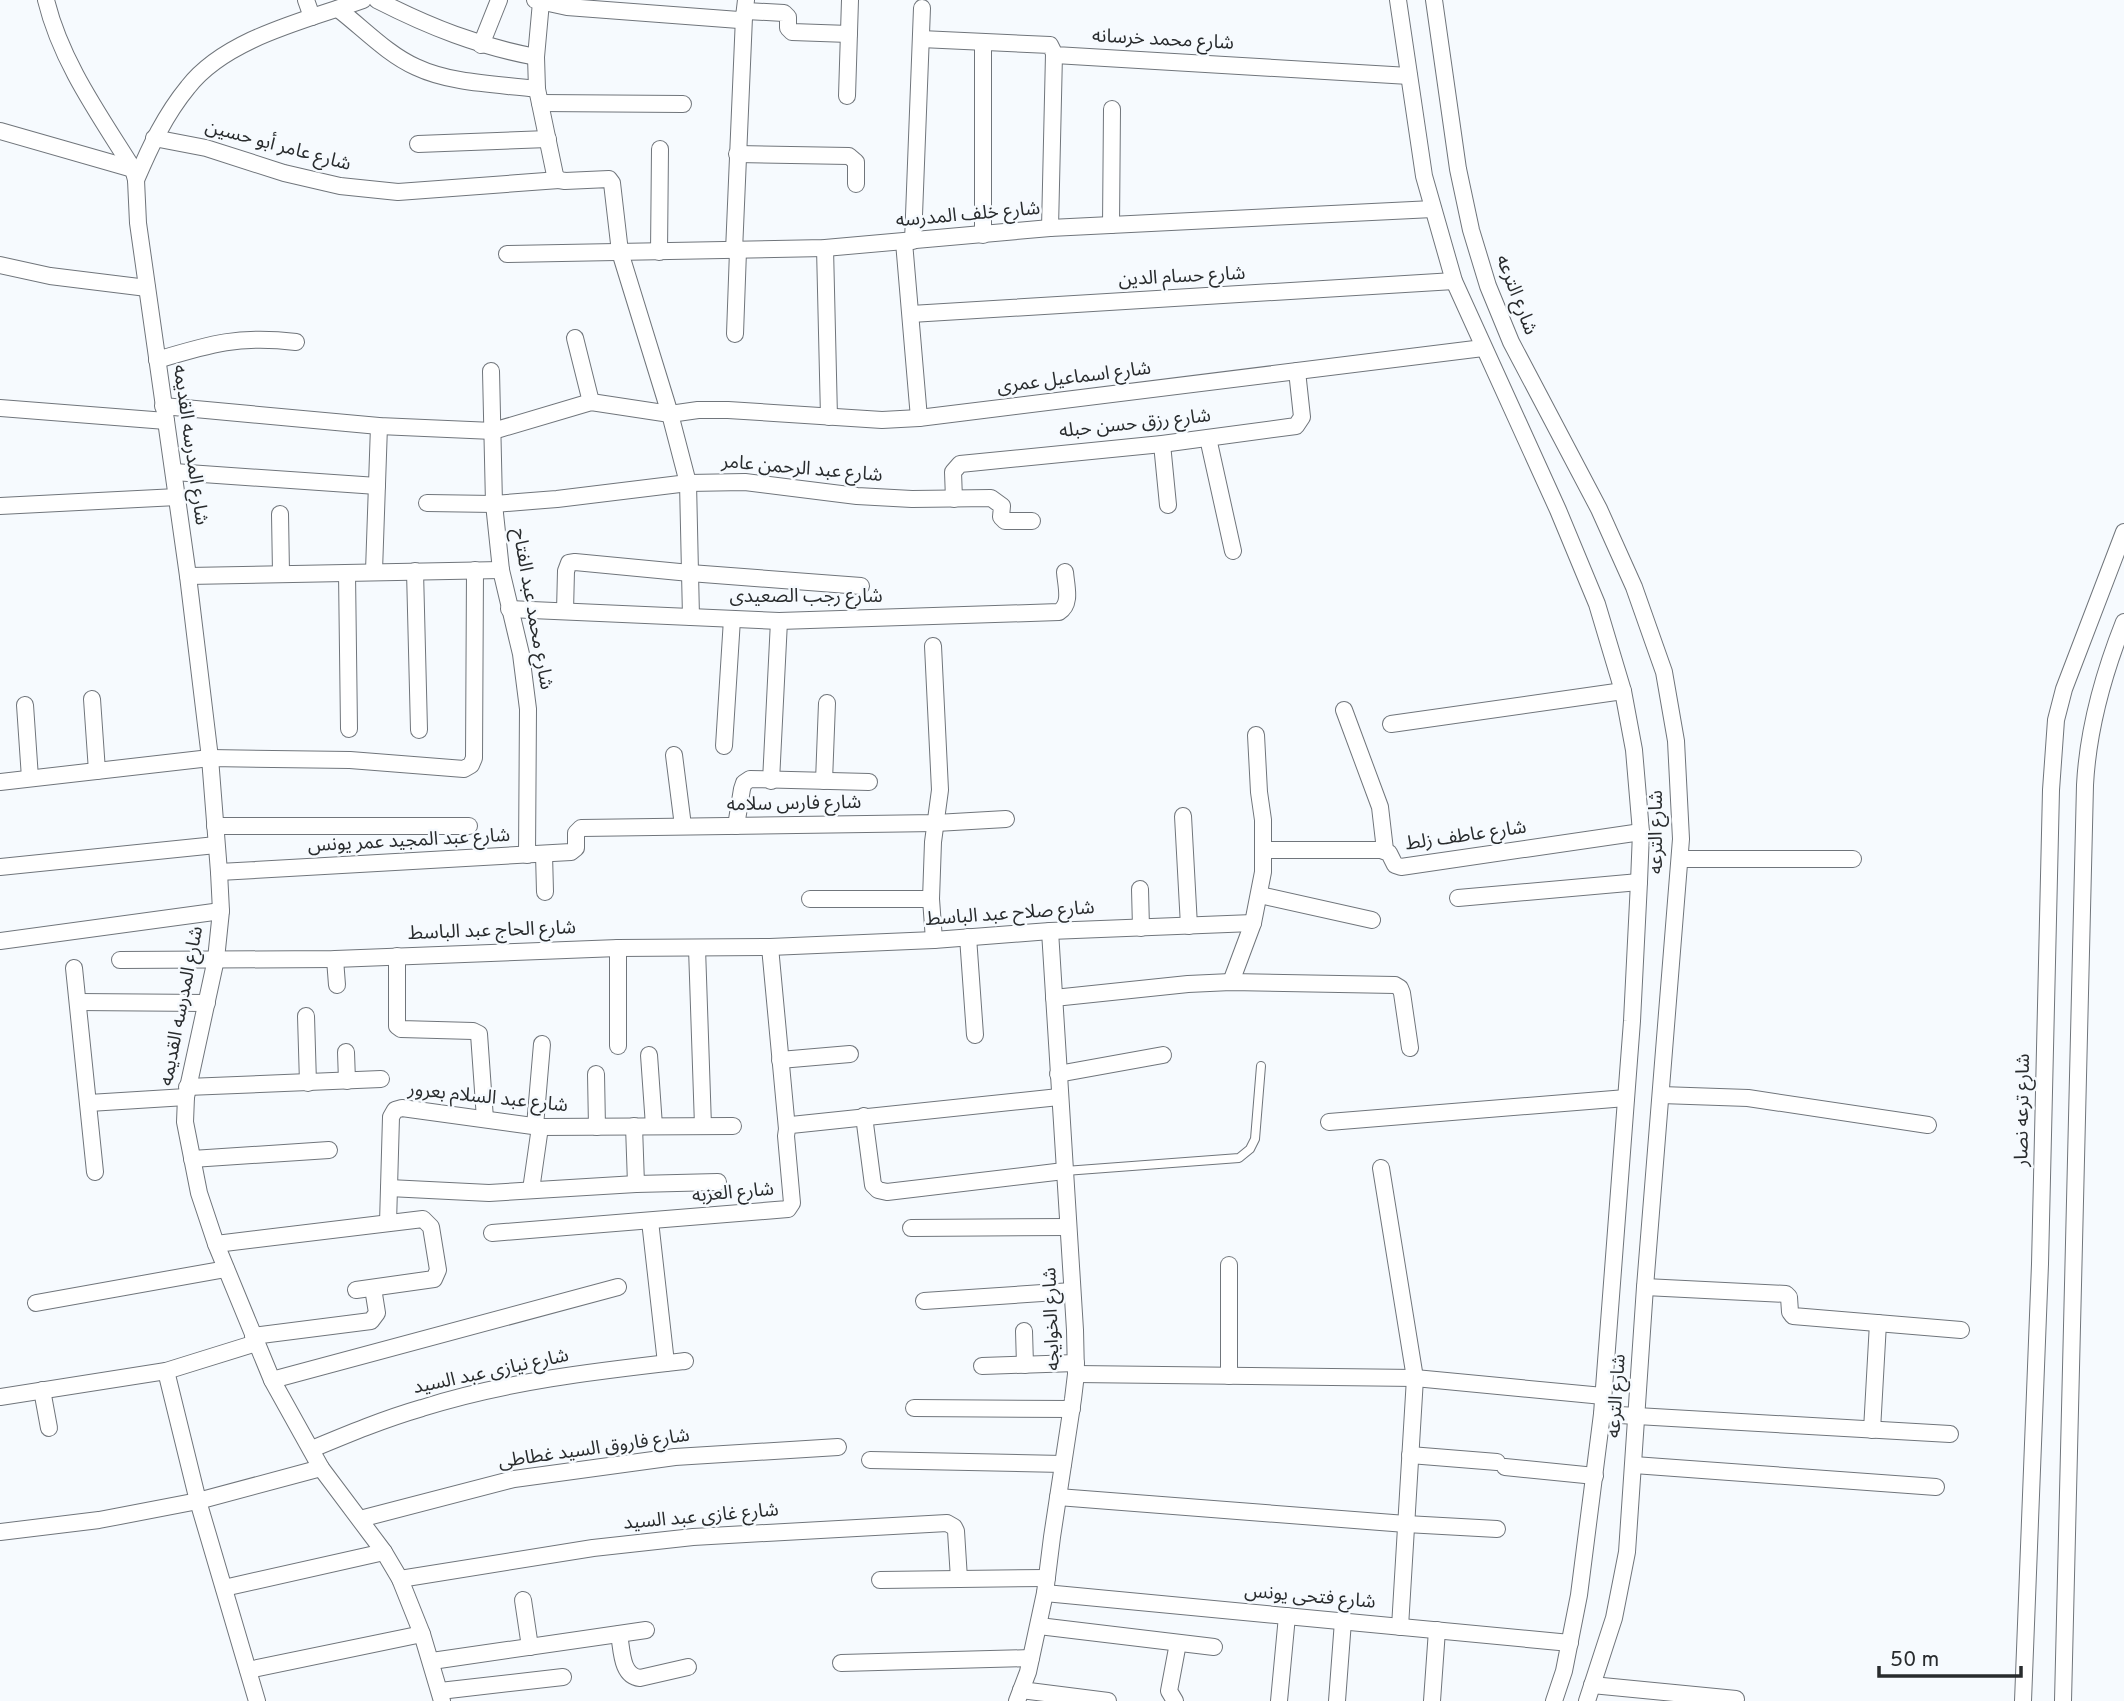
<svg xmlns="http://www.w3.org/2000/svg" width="2124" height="1701" font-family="Overpass,'Noto Sans Arabic',sans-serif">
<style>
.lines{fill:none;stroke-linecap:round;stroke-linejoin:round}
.service-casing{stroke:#70757b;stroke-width:10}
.minor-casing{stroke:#70757b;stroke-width:18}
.service{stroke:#fff;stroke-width:8}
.minor{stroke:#fff;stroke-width:16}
.labels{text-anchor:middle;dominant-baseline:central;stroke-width:5;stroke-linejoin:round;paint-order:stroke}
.street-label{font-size:19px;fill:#282b2d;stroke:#f6fafe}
</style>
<rect width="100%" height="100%" fill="#f6fafe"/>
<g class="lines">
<!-- service casing -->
<g class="service-casing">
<path id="service" d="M1065,1171L1239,1158L1250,1149L1255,1139L1261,1066"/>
</g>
<!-- minor casing -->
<g class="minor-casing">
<g id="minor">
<path d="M46,0C61,62 100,116 133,169L136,180L138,223L188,576L210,758L219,872L221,911L216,959L186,1097L185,1122L199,1193L216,1244L272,1380L321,1468L384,1552L400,1579L422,1634L442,1701"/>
<path d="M306,0L312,17"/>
<path d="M377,0C430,27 478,46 536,57"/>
<path d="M535,0L567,7L739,20L744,17L746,0"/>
<path d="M1398,0L1424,176L1454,281L1558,510L1597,604L1623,691L1634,750L1641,832L1639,882L1632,1021L1602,1414L1579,1595L1564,1671L1554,1701"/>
<path d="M1434,0L1458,169L1471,230L1488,286L1511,342L1599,509L1634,587L1664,672L1676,741L1681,839L1645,1287L1627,1552L1614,1618L1587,1701"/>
<path d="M541,2L536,57L537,89L555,175L559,180L565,181L609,179L612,183L620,252L670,414L688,483L691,617"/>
<path d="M338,9C363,28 387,54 416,67C452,84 498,84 537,89"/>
<path d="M746,11L784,13L788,17V28L792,32L849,34"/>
<path d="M921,39L1050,45L1055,55L1409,76"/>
<path d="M983,42V235"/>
<path d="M481,45L499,0"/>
<path d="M847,96L850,0"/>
<path d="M540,103L683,104"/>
<path d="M0,131L133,169"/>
<path d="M154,138L206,148L284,173L340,186L398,192L559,180"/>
<path d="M418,144L548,139"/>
<path d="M737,154L849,156L856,162V184"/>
<path d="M136,180C150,147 165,115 188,87C226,38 307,20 363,0"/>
<path d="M1111,225L1112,109"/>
<path d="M1050,228L1054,54"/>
<path d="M913,241L922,8"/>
<path d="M904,242L919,418"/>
<path d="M825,248L829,417"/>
<path d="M734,251L744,17"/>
<path d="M659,252L660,149"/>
<path d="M507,254L825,248L1050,228L1433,209"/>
<path d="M0,265L50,276L147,288"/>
<path d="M911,314L1454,281"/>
<path d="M735,334L738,251"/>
<path d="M575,338L591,402"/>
<path d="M157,360C210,344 239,335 296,342"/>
<path d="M491,371L494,504L501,570L521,654L528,709L527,855"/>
<path d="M163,406L379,426L493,431L591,402L670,414L698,410H728L882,420L919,418L1483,348"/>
<path d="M0,408L166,421"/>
<path d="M1208,438L1233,551"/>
<path d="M1162,444L1168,505"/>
<path d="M174,472L377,486"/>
<path d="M954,499L953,472L960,464L1162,444L1296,426L1302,417L1297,371"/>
<path d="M427,503L494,504L557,499L688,483L745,482L857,496L912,499L991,498L1002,506L1001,517L1005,521H1032"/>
<path d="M0,506L177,497"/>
<path d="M280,514L281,573"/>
<path d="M374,571L379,426"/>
<path d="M415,571L419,730"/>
<path d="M347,573L349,729"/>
<path d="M188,576L501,570"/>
<path d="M509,609L779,621L1059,612C1072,604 1066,586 1065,572"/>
<path d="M565,611L566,571L569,563L575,562L690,573L861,586"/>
<path d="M933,646L940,790L933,842L931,899L934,940"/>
<path d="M92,699L97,771"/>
<path d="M25,705L30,778"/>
<path d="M1344,710L1380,807L1385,850"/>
<path d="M1391,724L1623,691"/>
<path d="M724,746L732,619"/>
<path d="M674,755L683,826"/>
<path d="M771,781L779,621"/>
<path d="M824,781L827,703"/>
<path d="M0,782L210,758L350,760L464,769L471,765L474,758L475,570"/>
<path d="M1183,816L1189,926"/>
<path d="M215,826H469"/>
<path d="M736,826L742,789L744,783L750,779L869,782"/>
<path d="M1265,850H1381L1389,853L1395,865L1401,867L1641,832"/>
<path d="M544,854L545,892"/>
<path d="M1680,859H1853"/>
<path d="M0,867L216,845"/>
<path d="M219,872L571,852L576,848V833L581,828L936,823L1006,819"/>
<path d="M1140,889L1141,928"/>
<path d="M1260,895L1372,920"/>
<path d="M1458,898L1639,882"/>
<path d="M810,899H931"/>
<path d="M968,937L975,1035"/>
<path d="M0,941L221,911"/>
<path d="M770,947L787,1129"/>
<path d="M697,948L703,1126"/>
<path d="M397,956V1026L401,1029L473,1031L479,1034L485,1119"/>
<path d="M335,959L337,985"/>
<path d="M120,960L335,959L618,948L770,947L934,940L1050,931L1253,923"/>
<path d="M74,968L95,1172"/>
<path d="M1231,982L1253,923L1263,872V820L1259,792L1256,735"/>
<path d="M1054,998L1188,984L1231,982L1395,985L1400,988L1402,993L1410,1048"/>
<path d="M78,1002L207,1003"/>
<path d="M306,1016L308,1083"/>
<path d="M618,1046V948"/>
<path d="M346,1052L347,1081"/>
<path d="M649,1055L654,1126"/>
<path d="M780,1060L850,1054"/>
<path d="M596,1074L597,1127"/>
<path d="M1058,1074L1163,1055"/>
<path d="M187,1087L381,1079"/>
<path d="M1661,1095L1748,1098L1928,1125"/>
<path d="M89,1103L186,1097"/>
<path d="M864,1116L873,1185L878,1190L887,1192L1064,1171"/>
<path d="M1329,1122L1626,1098"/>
<path d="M535,1126L542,1044"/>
<path d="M634,1126L636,1184"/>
<path d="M192,1159L329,1150"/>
<path d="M1381,1168L1415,1378L1400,1627"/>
<path d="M389,1188L489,1193L636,1184L718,1182"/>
<path d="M531,1190L540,1127"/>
<path d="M650,1221L666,1363"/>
<path d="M388,1223L391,1117L395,1110L402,1108L540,1127L733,1126"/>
<path d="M911,1228L1068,1227"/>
<path d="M492,1233L788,1209L792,1203L786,1136L787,1129L791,1125L1059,1097"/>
<path d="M216,1244L423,1219L431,1227L438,1270L434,1279L356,1290"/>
<path d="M1645,1287L1786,1294L1789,1297L1790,1312L1793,1316L1961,1330"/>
<path d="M924,1301L1072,1291"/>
<path d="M36,1303L226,1269"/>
<path d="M1024,1331L1025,1365"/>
<path d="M253,1336L371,1321L377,1313L373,1288"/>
<path d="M982,1366L1076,1363"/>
<path d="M166,1371L198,1501L257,1701"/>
<path d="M1076,1374L1415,1378L1603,1396"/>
<path d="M1229,1376V1265"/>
<path d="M272,1380L618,1287"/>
<path d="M42,1390L49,1428"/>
<path d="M0,1397L166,1371L256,1343"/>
<path d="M914,1408L1072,1409"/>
<path d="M1602,1414L1950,1434"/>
<path d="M1872,1430L1878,1323"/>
<path d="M312,1449C348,1434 384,1419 422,1408C507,1381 597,1371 685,1361"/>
<path d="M1410,1455L1497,1462"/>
<path d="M870,1460L1063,1464"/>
<path d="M1634,1465L1936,1487"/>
<path d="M1505,1467L1595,1476"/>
<path d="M1058,1497L1406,1524L1497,1529"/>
<path d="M360,1519L514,1479L675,1457L838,1447"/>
<path d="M0,1532L99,1520L198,1501L321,1468"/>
<path d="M400,1579L593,1548L693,1537L947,1523L954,1527L956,1531L959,1579"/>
<path d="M880,1580L1047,1578"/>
<path d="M224,1588L384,1552"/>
<path d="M1045,1593L1570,1643"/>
<path d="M523,1600L530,1647"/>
<path d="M1039,1626L1214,1647"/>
<path d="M619,1634C622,1650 621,1676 640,1678L688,1667"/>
<path d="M432,1661L646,1630"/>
<path d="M841,1663L1031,1658"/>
<path d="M248,1670L422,1634"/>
<path d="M1592,1685L1736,1699"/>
<path d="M1021,1690L1108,1701"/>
<path d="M440,1691L563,1677"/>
<path d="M1017,1701L1028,1672L1045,1593L1052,1537L1073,1399L1076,1374L1075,1330L1050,931"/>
<path d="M1175,1701L1169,1691L1178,1643"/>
<path d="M1279,1701L1287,1616"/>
<path d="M1337,1701L1343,1621"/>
<path d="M1432,1701L1437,1630"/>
<path d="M2023,1701L2040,1264L2051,790L2056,720L2064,689L2124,532"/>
<path d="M2063,1701L2085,785C2088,728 2103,675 2124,622"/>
</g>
</g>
<!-- service -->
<use href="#service" class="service"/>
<!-- minor -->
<use href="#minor" class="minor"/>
</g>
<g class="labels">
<!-- street labels -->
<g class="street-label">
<text transform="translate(1163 40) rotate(3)">شارع محمد خرسانه</text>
<text transform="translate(278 146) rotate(15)">شارع عامر أبو حسين</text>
<text transform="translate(968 215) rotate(-5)">شارع خلف المدرسه</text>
<text transform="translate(1182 277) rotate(-3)">شارع حسام الدين</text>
<text transform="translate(1516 295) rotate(69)">شارع الترعه</text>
<text transform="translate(1074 378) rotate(-7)">شارع اسماعيل عمرى</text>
<text transform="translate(1135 424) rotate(-6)">شارع رزق حسن حبله</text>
<text transform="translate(190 445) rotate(82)">شارع المدرسه القديمه</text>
<text transform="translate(802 469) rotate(5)">شارع عبد الرحمن عامر</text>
<text x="806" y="597">شارع رجب الصعيدى</text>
<text transform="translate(532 609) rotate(80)">شارع محمد عبد الفتاح</text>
<text transform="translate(794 804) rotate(-1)">شارع فارس سلامه</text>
<text transform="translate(1657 832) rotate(-90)">شارع الترعه</text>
<text transform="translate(1466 836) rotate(-8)">شارع عاطف زلط</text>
<text transform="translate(409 841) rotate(-3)">شارع عبد المجيد عمر يونس</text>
<text transform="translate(1010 914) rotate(-4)">شارع صلاح عبد الباسط</text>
<text transform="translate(492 931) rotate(-2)">شارع الحاج عبد الباسط</text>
<text transform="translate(182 1006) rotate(-79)">شارع المدرسه القديمه</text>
<text transform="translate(488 1098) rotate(6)">شارع عبد السلام بعرور</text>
<text transform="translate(2023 1110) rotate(-89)">شارع ترعه نصار</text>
<text transform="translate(733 1193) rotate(-5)">شارع العزبه</text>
<text transform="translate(1052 1319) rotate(-92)">شارع الخوايجه</text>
<text transform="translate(491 1372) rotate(-12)">شارع نيازى عبد السيد</text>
<text transform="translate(1617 1396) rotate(-86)">شارع الترعه</text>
<text transform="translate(594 1449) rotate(-8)">شارع فاروق السيد غطاطى</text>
<text transform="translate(701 1517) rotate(-5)">شارع غازى عبد السيد</text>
<text transform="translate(1310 1597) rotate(5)">شارع فتحى يونس</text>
</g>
</g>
<!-- scale -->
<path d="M1879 1666v10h142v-10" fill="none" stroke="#282b2d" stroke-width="3.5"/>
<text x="1890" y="1666" font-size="21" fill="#282b2d" stroke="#f6fafe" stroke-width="5" paint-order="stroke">50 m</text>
</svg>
